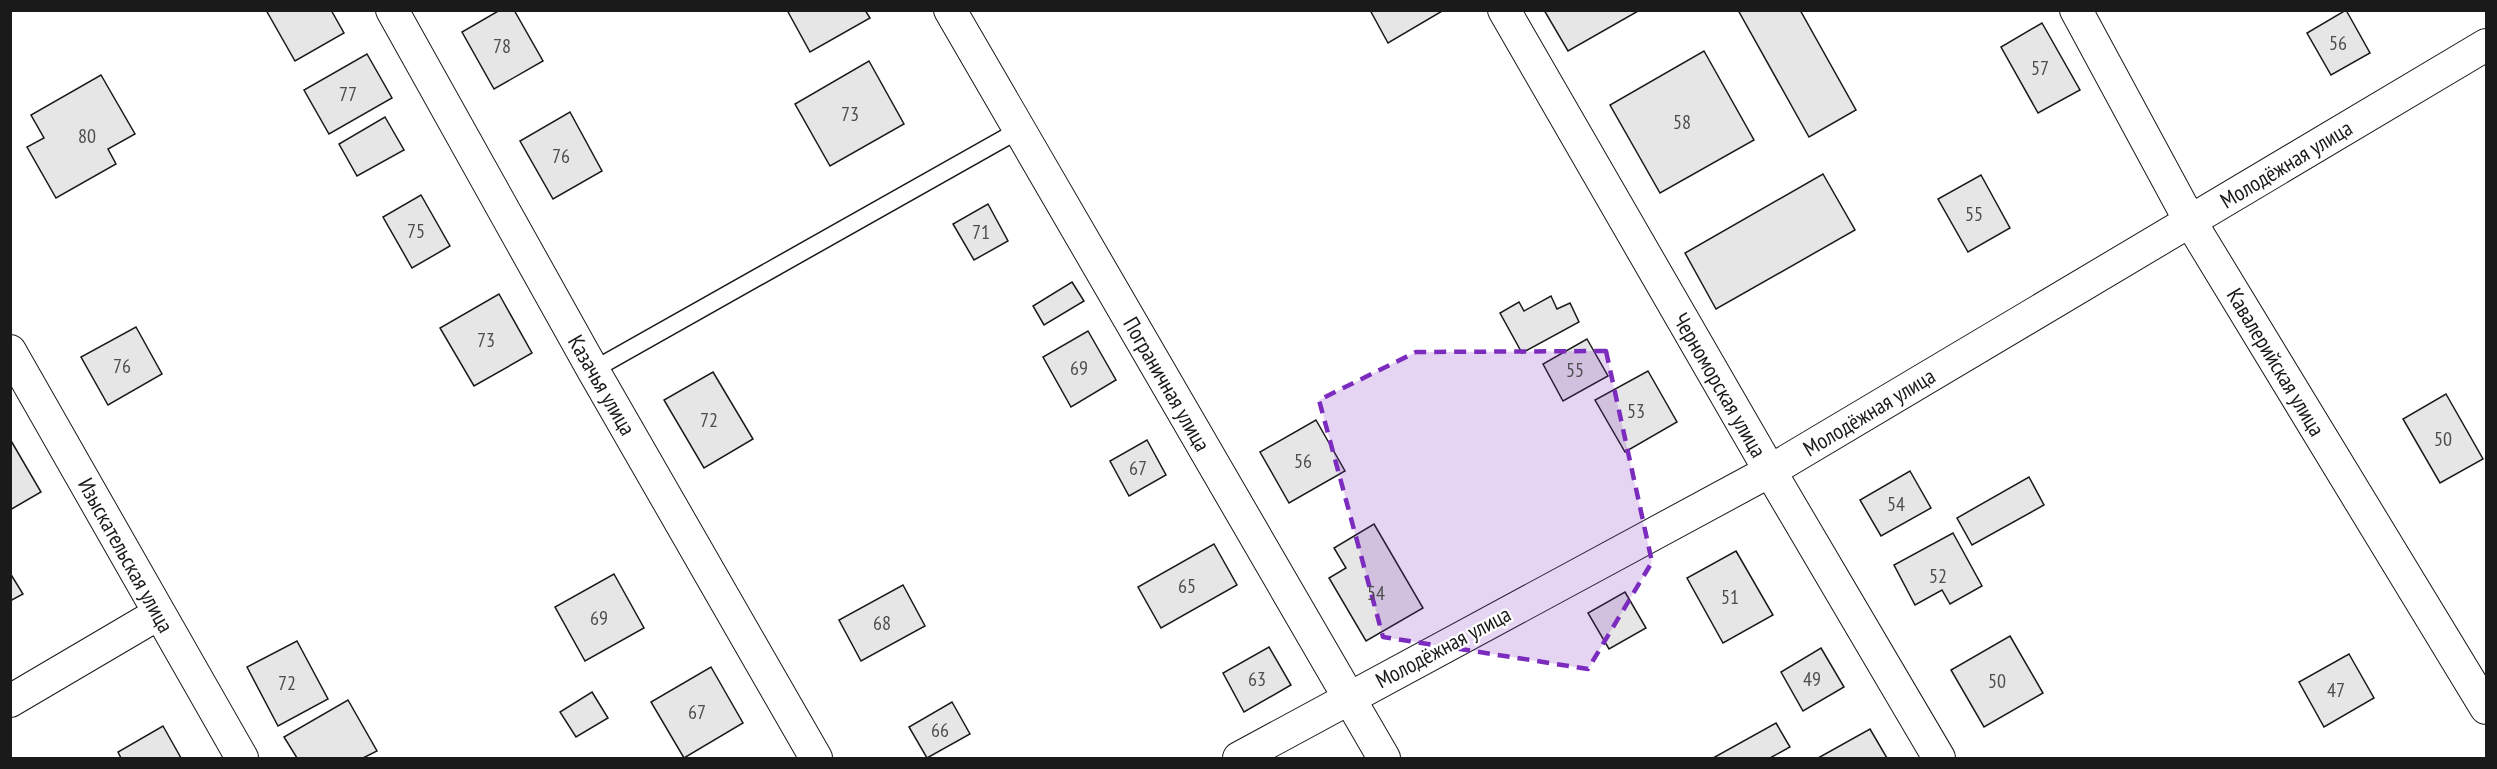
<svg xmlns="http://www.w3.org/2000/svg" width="2497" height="769" font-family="'PT Sans Narrow',sans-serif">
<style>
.building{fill:#e6e6e6;stroke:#1a1a1a;stroke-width:1.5}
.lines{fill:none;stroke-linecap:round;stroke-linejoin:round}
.lane-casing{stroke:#1a1a1a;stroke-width:19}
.street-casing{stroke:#1a1a1a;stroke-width:34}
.lane{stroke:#fff;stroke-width:16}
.street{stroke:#fff;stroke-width:32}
.marked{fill:#7b2cbf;fill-opacity:0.2;stroke:#7b2cbf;stroke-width:4.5;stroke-dasharray:12 8;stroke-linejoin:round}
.labels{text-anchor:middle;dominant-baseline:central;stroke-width:4.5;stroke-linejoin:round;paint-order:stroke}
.number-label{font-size:20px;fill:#4d4d4d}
.street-label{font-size:22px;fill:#1a1a1a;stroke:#fff}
</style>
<rect width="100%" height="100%" fill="#fff"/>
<!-- building -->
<g class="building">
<path d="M266,10H331L344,33L295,61Z"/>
<path d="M500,10H514L543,61L494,89L462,32Z"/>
<path d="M787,10H865L870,18L810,52Z"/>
<path d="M1370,10H1444L1388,43Z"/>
<path d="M1544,10H1640L1568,51Z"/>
<path d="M1738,10H1800L1856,110L1809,137Z"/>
<path d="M2346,10L2370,53L2331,75L2307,33Z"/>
<path d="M2042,23L2080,90L2038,113L2001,47Z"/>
<path d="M1704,51L1754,140L1660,193L1610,105Z"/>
<path d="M367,54L392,98L329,134L304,90Z"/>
<path d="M869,61L904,124L830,166L795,104Z"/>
<path d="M101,75L135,134L108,149L116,164L56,198L27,147L44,138L31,115Z"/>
<path d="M570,112L602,171L553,199L520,141Z"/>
<path d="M385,117L404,150L357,176L339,144Z"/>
<path d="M1823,174L1855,230L1716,309L1685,253Z"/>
<path d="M1981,175L2010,228L1968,252L1938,199Z"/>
<path d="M421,195L450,246L412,268L383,217Z"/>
<path d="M988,204L1008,241L974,260L953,224Z"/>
<path d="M1072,282L1084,301L1044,325L1033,306Z"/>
<path d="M499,294L532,353L474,386L440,328Z"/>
<path d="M1551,296L1557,309L1570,303L1579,322L1522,353L1500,313L1519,302L1524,311Z"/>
<path d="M136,327L162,374L108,405L81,357Z"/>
<path d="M1088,331L1116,380L1071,407L1043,357Z"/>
<path d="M1587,339L1608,376L1563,401L1543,364Z"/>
<path d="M1648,371L1677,422L1625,452L1595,400Z"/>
<path d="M713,372L753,439L704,468L664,400Z"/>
<path d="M2446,394L2483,459L2440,483L2403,419Z"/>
<path d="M1316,420L1345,471L1289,503L1260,452Z"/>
<path d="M10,439L41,492L10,510Z"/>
<path d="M1147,440L1166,475L1129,496L1110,461Z"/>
<path d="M1910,471L1931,508L1881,536L1860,500Z"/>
<path d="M2029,477L2044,505L1972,545L1957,518Z"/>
<path d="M1374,524L1423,608L1366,641L1329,578L1346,568L1334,548Z"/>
<path d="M1953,533L1982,586L1950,604L1942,590L1915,605L1894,565Z"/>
<path d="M1214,544L1237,585L1161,628L1138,587Z"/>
<path d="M1736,551L1773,615L1723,643L1687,578Z"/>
<path d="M10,573L23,594L10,601Z"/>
<path d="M614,574L644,628L585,661L555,607Z"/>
<path d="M903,585L925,626L861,661L839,620Z"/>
<path d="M1625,592L1646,628L1609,649L1588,613Z"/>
<path d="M2010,636L2043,693L1984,727L1951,670Z"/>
<path d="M297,641L328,699L278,726L247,667Z"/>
<path d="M1269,647L1291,685L1244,712L1223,673Z"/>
<path d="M1821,648L1844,687L1803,711L1781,672Z"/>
<path d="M2349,654L2374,698L2324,727L2299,682Z"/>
<path d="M711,667L743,723L684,758L651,702Z"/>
<path d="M592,692L608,718L576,737L560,712Z"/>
<path d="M348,700L377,751L363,758H297L284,737Z"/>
<path d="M952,702L970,734L927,758L909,727Z"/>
<path d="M1776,723L1790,747L1770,758H1713Z"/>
<path d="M163,726L181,758H121L118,752Z"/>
<path d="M1870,729L1887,758H1818Z"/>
</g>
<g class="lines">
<!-- lane casing -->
<g class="lane-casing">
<path id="lane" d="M593,370L1019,130"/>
</g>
<!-- street casing -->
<g class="street-casing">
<g id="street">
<path d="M392,10L593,370L816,758"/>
<path d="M950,10L1384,758"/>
<path d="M1504,10L1770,471L1939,758"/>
<path d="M2076,10L2190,221L2486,708"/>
<path d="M10,351L242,758"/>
<path d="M10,701L158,614"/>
<path d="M1239,758L1770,471L2486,45"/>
</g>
</g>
<!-- lane -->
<use href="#lane" class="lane"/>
<!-- street -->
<use href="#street" class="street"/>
</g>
<!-- marked area -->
<path class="marked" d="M1606,351L1652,562L1588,669L1383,637L1319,400L1416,352Z"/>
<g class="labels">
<!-- number labels -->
<g class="number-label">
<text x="2338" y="43">56</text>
<text x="502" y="46">78</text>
<text x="2040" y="68">57</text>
<text x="348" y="94">77</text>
<text x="850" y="114">73</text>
<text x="1682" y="122">58</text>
<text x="87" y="136">80</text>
<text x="561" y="156">76</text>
<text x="1974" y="214">55</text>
<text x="416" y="231">75</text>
<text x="981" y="232">71</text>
<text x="486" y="340">73</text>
<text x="122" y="366">76</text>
<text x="1079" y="368">69</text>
<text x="1575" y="370">55</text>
<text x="1636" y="411">53</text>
<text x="709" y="420">72</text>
<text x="2443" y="439">50</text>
<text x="1303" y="461">56</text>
<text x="1138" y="468">67</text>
<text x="1896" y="504">54</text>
<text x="1938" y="576">52</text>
<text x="1187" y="586">65</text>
<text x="1376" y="593">54</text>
<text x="1730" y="597">51</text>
<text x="599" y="618">69</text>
<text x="882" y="623">68</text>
<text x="1257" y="679">63</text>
<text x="1812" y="679">49</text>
<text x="1997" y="681">50</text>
<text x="287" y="683">72</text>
<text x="2336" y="690">47</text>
<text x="697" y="712">67</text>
<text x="940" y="730">66</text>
</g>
<!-- street labels -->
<g class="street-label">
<text transform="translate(2286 164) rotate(-31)">Молодёжная улица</text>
<text transform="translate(2276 362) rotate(59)">Кавалерийская улица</text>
<text transform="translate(1167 384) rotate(60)">Пограничная улица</text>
<text transform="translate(602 385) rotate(60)">Казачья улица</text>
<text transform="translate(1720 385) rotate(60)">Черноморская улица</text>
<text transform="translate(1869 412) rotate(-31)">Молодёжная улица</text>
<text transform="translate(126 555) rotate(61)">Изыскательская улица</text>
<text transform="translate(1443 647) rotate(-28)">Молодёжная улица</text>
</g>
</g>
<!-- border -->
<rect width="2497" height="769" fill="none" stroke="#1a1a1a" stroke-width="24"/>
</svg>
